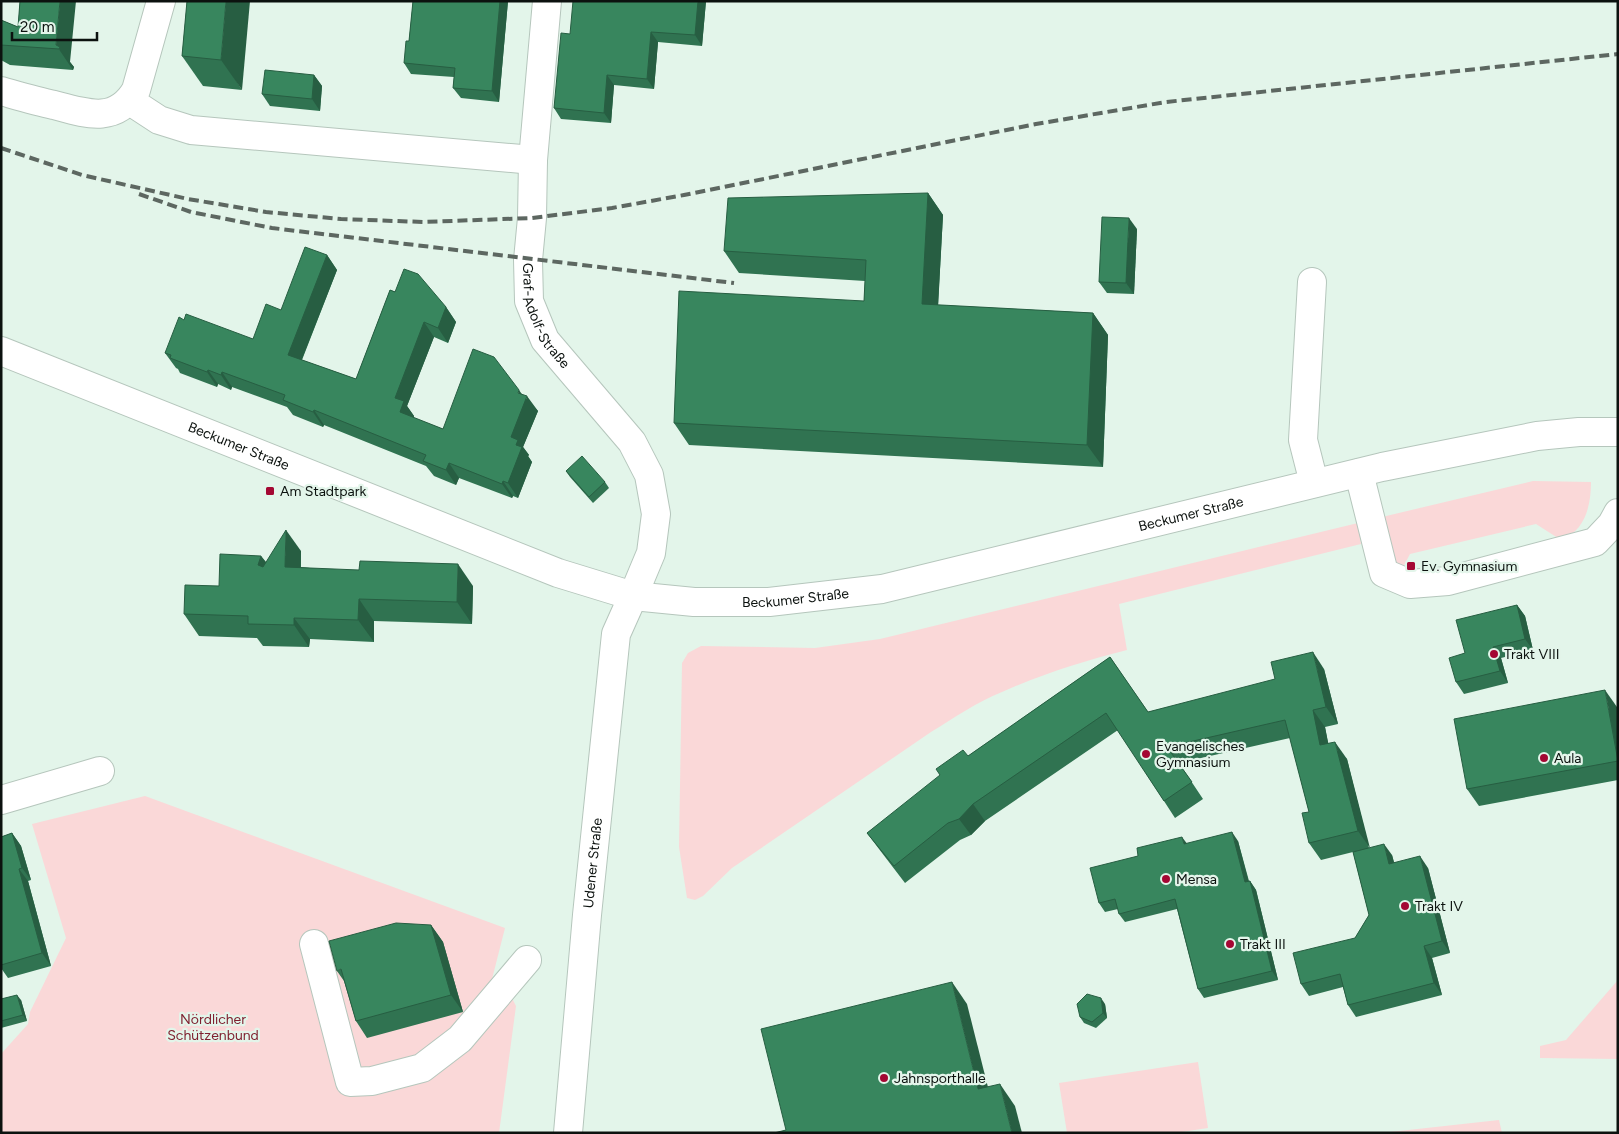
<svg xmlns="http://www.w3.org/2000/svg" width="1619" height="1134" font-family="Figtree,sans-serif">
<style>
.green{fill:#fad8d8}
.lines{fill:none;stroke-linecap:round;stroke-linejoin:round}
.minor-casing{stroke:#b5c6bc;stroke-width:30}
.major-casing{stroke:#b5c6bc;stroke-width:30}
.minor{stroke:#fff;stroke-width:28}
.major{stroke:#fff;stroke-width:28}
.rail{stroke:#5d6761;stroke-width:4;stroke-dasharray:10 5;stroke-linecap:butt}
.wall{fill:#307351}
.shaded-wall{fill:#275e42}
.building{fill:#38865e;stroke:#275e42}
.poi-dot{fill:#a40733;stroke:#e3f5ea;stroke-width:2}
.labels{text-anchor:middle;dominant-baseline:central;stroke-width:4.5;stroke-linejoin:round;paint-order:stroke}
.street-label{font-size:14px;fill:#0c120f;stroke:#e3f5ea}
.poi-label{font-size:14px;fill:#0c120f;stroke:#e3f5ea;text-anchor:start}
.park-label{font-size:14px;fill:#7f202f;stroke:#e3f5ea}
</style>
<rect width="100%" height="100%" fill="#e3f5ea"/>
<!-- green -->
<g class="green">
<path d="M1533,481L1591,482C1591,506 1585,531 1561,540L1536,524L1410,554L1398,577L1382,517Z"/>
<path d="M1358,523L1361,544L1119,604L1127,650C1084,661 1042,674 1002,692C977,702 954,718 931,732L732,868L703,896L695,900L687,898L679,847L682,663L688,653L701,646L815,648L880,639Z"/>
<path d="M145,796L505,928L491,983L510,994L516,1006L499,1133H1V1054L28,1024L30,1012L66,938L32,824Z"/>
<path d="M1618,980V1059L1540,1058V1046L1566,1040Z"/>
<path d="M1198,1062L1208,1128L1175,1133H1067L1059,1083Z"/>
<path d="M1499,1120L1502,1133H1381Z"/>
</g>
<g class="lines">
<!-- minor casing -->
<g class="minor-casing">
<g id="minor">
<path id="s1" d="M547,1L533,160L532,218L528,260L529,301L545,340L632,442L649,475L656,514L651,553L633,596"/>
<path d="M1,91C19,96 36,101 54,105C87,114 116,124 136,90L161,1"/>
<path d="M130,101L159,120L191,130L533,160"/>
<path d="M1312,282L1303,440L1314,483"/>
<path d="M1359,473L1384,573L1410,584L1448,581L1595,542L1612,524L1618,513"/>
<path d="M1,800L100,771"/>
<path d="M314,944L350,1082L372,1081L422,1068L460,1039L527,960"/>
</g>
</g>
<!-- major casing -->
<g class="major-casing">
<g id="major">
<path id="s2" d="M1,351L558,573L633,596L694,602H769L882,589L1382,467L1537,436L1579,432H1618"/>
<path id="s3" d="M568,1133L587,915L616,634L633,596"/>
</g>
</g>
<!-- minor -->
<use href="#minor" class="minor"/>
<!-- major -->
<use href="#major" class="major"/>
<!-- rail -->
<g class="rail">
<path d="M1,148L82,175L188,199L266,212L341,219L423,222L532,218L612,208L684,195L1036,124L1166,102L1618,54"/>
<path d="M139,194L191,212L272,228L734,283"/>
</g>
</g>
<!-- wall -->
<g class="wall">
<path d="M20,1L70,62L74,67L73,70L10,65L1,60V20L18,27Z"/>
<path d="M187,1L242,90L203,86L182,56Z"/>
<path d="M413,1H508L499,102L461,98L453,88L454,77L411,74L404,63L409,41Z"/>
<path d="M706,1L702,46L658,42L654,89L614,85L611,123L561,119L554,108L570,34Z"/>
<path d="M314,75L322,86L320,111L270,106L262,94Z"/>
<path d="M928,193L943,215L938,305L1093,313L1108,335L1103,467L689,445L674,423L864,301L865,281L739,273L724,251Z"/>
<path d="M1137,229L1134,294L1107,293L1099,282Z"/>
<path d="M327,255L337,270L302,360L356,379L390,290L446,307L456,322L448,343L434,337L407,406L414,416V418L443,429L522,394L538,411L523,447L529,455L528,456L532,462L518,498L513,496L512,498L459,478L456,485L434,476L426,466L324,425L323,427L293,415L287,407L232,387L231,390L218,384L217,387L180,373L178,369L176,368L165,353L184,320L253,339L281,310Z"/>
<path d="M566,471L605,482L609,488L593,503L570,477Z"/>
<path d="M301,551V567L473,586L472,624L374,621V642L310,639L309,647L263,646L257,638L199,636L184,614L219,586L261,556L266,562Z"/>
<path d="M1517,605L1525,616L1533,650L1501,658L1508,683L1464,694L1456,682L1465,653Z"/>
<path d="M1110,657L1148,712L1324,669L1338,724L1325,727L1328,743L1347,759L1369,848L1392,855L1394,862L1428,868L1450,953L1432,958L1442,995L1356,1017L1348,1005L1343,987L1309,996L1301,984L1355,938L1369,915L1353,852L1321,860L1309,843V812L1290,738L1179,763L1203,799L1175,818L1118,730L985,821L971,835L960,840L905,883L879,849L867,833L968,756Z"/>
<path d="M1617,707L1618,712V780L1479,806L1467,789Z"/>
<path d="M12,833L21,846L31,880L28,881L51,966L8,978L1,968V837Z"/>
<path d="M1238,841L1249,881H1250L1256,890L1278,980L1204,998L1198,989L1177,909L1125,922L1119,914L1118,909L1105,912L1099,903L1187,844Z"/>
<path d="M431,925L443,942L463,1012L367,1038L356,1021L344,981L337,971Z"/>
<path d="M1,999L21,1000L27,1021L1,1028Z"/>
<path d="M1105,1004L1107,1018L1096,1028L1084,1023L1080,1017Z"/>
</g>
<!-- shaded-wall -->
<g class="shaded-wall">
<path d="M60,1H76L70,62L74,67L73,70L56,45Z"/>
<path d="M226,1H250L242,90L221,60Z"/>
<path d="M500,1H508L499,102L492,91Z"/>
<path d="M698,1H706L702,46L695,35Z"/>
<path d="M651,32L658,42L654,89L647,79Z"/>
<path d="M314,75L322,86L320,111L312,99Z"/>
<path d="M607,75L614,85L611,123L604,113Z"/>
<path d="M928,193L943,215L937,326L922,304Z"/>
<path d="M1129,218L1137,229L1134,294L1126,283Z"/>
<path d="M327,255L337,270L298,369L288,355Z"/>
<path d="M446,307L456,322L448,343L438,328Z"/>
<path d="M1093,313L1108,335L1103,467L1087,445Z"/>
<path d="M424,322L434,337L407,406L414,416L410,427L400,412L395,398Z"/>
<path d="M208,370L218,384L217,387L207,372Z"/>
<path d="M222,372L232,387L231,390L221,375Z"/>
<path d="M519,390L526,400L527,396L538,411L523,447L529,455L528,456L532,462L518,498L508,483L511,437Z"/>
<path d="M314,410L324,425L323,427L313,412Z"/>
<path d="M449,463L459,478L456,485L446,470Z"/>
<path d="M503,481L513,496L512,498L502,484Z"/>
<path d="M286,530L301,551L300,588L285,567Z"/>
<path d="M261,556L277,577L258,565Z"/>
<path d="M458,564L473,586L472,624L457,602Z"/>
<path d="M359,599L374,621V642L358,620Z"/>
<path d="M1517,605L1525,616L1533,650L1525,639Z"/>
<path d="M294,618L310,639L309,647L294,625Z"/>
<path d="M1493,647L1501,658L1508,683L1500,671Z"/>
<path d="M1313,652L1324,669L1338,724L1326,707Z"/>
<path d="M1605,690L1617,707L1618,712V758Z"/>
<path d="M1313,710L1325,727L1332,762L1320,745Z"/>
<path d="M1335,742L1347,759L1370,848L1358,831Z"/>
<path d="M973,804L985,821L971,835L959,819Z"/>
<path d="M1232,832L1238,841L1251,891L1245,882Z"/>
<path d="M12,833L21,846L31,880L22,868Z"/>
<path d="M1182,837L1188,845L1184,844Z"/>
<path d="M1384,844L1392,855L1397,875L1389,864Z"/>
<path d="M1420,856L1428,868L1450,953L1442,941Z"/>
<path d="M19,869L28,881L51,966L42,953Z"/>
<path d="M1250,881L1256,890L1278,980L1272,971Z"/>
<path d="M431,925L443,942L463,1012L451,995Z"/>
<path d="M1424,946L1432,958L1442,995L1434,983Z"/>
<path d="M952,982L967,1004L994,1111L978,1089Z"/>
<path d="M17,995L21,1000L27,1021L23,1015Z"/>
<path d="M1101,998L1105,1004L1107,1018L1103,1013Z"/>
<path d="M1000,1084L1015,1106L1022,1133H1012Z"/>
</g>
<!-- building -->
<g class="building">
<path d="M20,1H60L56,45L60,47L59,49L1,45V20L18,27Z"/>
<path d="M187,1H226L221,60L182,56Z"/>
<path d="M413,1H500L492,91L453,88L455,68L404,63L406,41H409Z"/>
<path d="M573,1H698L695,35L651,32L647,79L607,75L604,113L554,108L561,33L570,34Z"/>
<path d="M265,70L314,75L312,99L262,94Z"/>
<path d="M928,193L922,304L1093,313L1087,445L674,423L679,291L864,301L866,260L724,251L728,198Z"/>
<path d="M1102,217L1129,218L1126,283L1099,282Z"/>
<path d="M305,247L327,255L288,355L356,379L390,290L395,292L404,269L418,274L446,307L438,328L424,322L395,398L404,401L400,412L443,429L473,349L494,357L519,390L518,393L527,396L511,437L518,440L516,445L522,447L508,483L503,481L502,484L449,463L446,470L423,461L426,455L314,410L313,412L283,400L285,395L222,372L221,375L208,370L207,372L170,358L171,355L165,353L179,317L184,320L186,314L253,339L266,304L281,310Z"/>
<path d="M582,456L605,482L589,497L566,471Z"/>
<path d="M286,530L285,567L359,570L360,561L458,564L457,602L359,599L358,620L294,618V625L248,624V616L184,614L185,585L219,586L220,554L261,556L258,565L263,567Z"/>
<path d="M1517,605L1525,639L1493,647L1500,671L1456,682L1449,658L1465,653L1456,620Z"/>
<path d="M1313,652L1326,707L1313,710L1320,745L1335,742L1358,831L1309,843L1302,813L1309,812L1285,720L1167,747L1192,782L1164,801L1106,713L973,804L959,819L948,823L894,866L867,833L940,775L936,769L963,750L968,756L1110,657L1148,712L1275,679L1271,662Z"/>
<path d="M1605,690L1618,761L1467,789L1454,719Z"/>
<path d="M1232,832L1245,882L1250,881L1272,971L1198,989L1175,899L1119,914L1115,899L1099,903L1090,868L1138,856L1137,848L1182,837L1184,844Z"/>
<path d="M12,833L22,868L19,869L42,953L1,965V837Z"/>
<path d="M1384,844L1389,864L1420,856L1442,941L1424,946L1434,983L1348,1005L1340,974L1301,984L1293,953L1355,938L1369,915L1353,852Z"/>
<path d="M396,923L431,925L451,995L356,1021L341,969L337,971L329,941Z"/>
<path d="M952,982L978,1089L1000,1084L1012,1133H774L786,1130L761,1029Z"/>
<path d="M1087,994L1101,998L1103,1013L1092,1022L1080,1017L1077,1004Z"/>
<path d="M17,995L23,1015L1,1021V999Z"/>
</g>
<!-- markers -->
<g class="poi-dot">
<rect x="265" y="486" width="10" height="10" rx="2.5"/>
<rect x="1406" y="561" width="10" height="10" rx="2.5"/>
<circle cx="1494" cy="654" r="5"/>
<circle cx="1146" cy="754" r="5"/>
<circle cx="1544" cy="758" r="5"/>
<circle cx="1166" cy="879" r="5"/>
<circle cx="1405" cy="906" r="5"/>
<circle cx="1230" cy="944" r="5"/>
<circle cx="884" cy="1078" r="5"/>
</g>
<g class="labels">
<!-- street labels -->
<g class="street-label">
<text stroke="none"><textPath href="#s1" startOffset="320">Graf-Adolf-Straße</textPath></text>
<text stroke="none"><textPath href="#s2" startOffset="256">Beckumer Straße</textPath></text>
<text stroke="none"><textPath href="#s2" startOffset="1246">Beckumer Straße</textPath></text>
<text stroke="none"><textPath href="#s2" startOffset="841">Beckumer Straße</textPath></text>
<text stroke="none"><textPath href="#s3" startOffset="271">Udener Straße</textPath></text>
</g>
<!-- poi labels -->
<g class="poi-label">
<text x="280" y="491">Am Stadtpark</text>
<text x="1421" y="566">Ev. Gymnasium</text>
<text x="1504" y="654">Trakt VIII</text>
<text x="1156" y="746">Evangelisches<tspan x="1156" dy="16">Gymnasium</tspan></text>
<text x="1554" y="758">Aula</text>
<text x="1176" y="879">Mensa</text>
<text x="1415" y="906">Trakt IV</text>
<text x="1240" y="944">Trakt III</text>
<text x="894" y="1078">Jahnsporthalle</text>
</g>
<!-- park labels -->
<g class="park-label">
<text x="213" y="1019">Nördlicher<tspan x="213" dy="16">Schützenbund</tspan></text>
</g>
</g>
<!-- border -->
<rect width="1619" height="1134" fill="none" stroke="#0c120f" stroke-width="5"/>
<!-- scale -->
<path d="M12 32v8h85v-8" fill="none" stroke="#0c120f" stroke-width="2.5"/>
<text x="20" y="32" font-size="15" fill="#0c120f" stroke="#e3f5ea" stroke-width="4" paint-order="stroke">20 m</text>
</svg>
